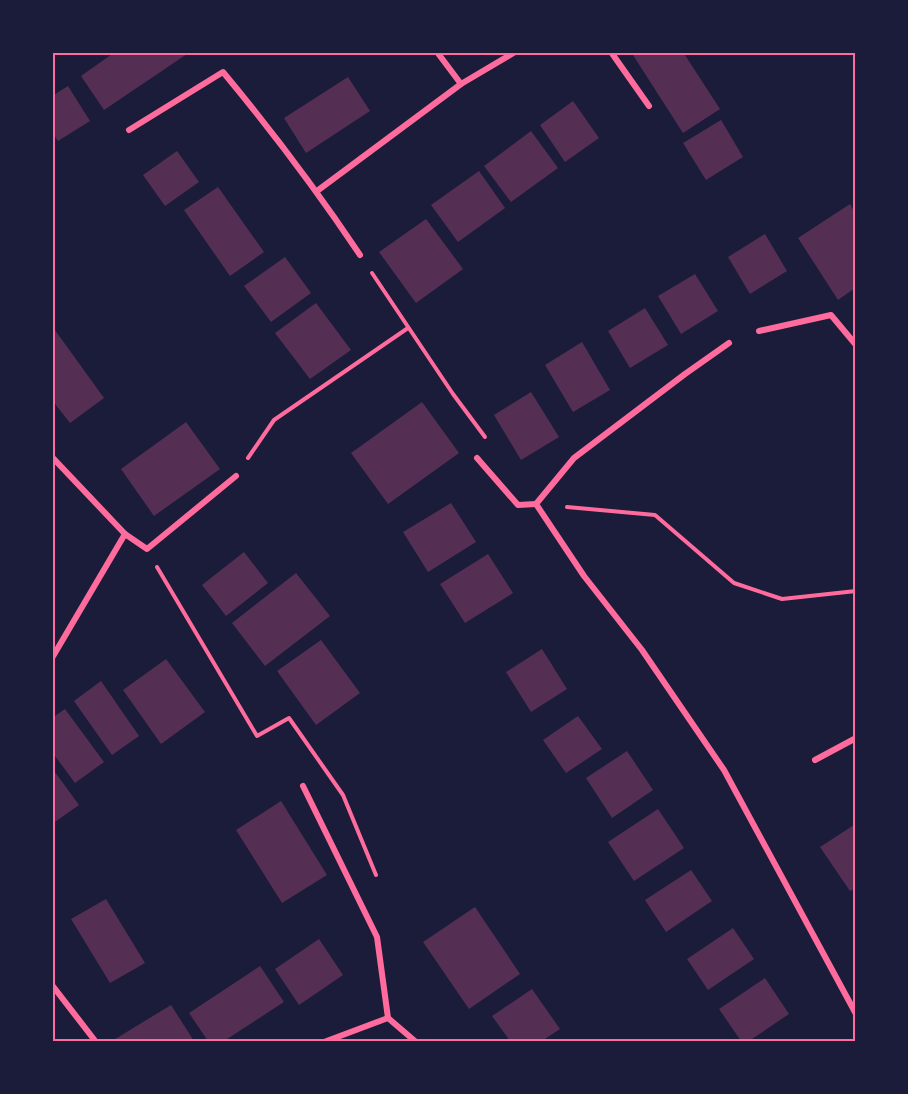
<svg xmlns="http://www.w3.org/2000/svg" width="908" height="1094" font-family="Manrope,sans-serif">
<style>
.building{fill:#542f53}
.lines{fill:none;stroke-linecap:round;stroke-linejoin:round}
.path{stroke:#ff6b9d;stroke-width:4}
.minor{stroke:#ff6b9d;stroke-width:6}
.neatline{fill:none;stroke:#ff6b9d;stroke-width:2}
</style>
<rect width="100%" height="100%" fill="#1b1b3a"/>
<!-- building -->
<g class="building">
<path d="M115,52H190L104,110L81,76Z"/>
<path d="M631,52H683L720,109L683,133Z"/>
<path d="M348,77L370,111L306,153L284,118Z"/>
<path d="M68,86L90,121L58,141L52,132V96Z"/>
<path d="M573,101L599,138L565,162L540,125Z"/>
<path d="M721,120L743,157L706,180L683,143Z"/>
<path d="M531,131L558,168L511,202L484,166Z"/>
<path d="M177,151L199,182L165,206L143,175Z"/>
<path d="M479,171L505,208L458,242L431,205Z"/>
<path d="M218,187L264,252L230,276L184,210Z"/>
<path d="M850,204L855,213V288L838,300L798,238Z"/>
<path d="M426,219L463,269L416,303L379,252Z"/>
<path d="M765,234L787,271L750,294L728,257Z"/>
<path d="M285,257L311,293L271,322L244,286Z"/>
<path d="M695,274L718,311L681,334L658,296Z"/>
<path d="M316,303L351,350L310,379L275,333Z"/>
<path d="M645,308L668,345L630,368L608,331Z"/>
<path d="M52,326L104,398L70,423L52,400Z"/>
<path d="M582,342L610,390L573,412L545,365Z"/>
<path d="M531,392L559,437L521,460L494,415Z"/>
<path d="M422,402L459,453L388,504L351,453Z"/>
<path d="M186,422L220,469L154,516L121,469Z"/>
<path d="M451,503L476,542L428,572L403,532Z"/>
<path d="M244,552L268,583L226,616L202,585Z"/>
<path d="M488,554L513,593L465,623L440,584Z"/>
<path d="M296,573L330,616L265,666L232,623Z"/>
<path d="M321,640L360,693L316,725L277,671Z"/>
<path d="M542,649L567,689L531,712L506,672Z"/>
<path d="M166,659L205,712L161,744L123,690Z"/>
<path d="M101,681L139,736L112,755L74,701Z"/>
<path d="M65,709L104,762L75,783L52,752V718Z"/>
<path d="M578,716L602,749L566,773L543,740Z"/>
<path d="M627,751L653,790L612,818L586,778Z"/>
<path d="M52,768L79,805L52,824Z"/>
<path d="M281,801L327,875L282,903L236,830Z"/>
<path d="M658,809L684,848L634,881L608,842Z"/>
<path d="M854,825L855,827V888L850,891L820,847Z"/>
<path d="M691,870L712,901L666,932L645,900Z"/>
<path d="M106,899L145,963L110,983L71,919Z"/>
<path d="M475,907L520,974L469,1009L423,942Z"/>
<path d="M733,928L754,959L708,990L687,959Z"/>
<path d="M319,939L343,975L299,1005L275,969Z"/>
<path d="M260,966L284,1002L224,1041H208L189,1013Z"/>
<path d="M765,978L789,1014L749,1041H741L719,1009Z"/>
<path d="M532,989L560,1029L542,1041H510L492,1016Z"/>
<path d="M171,1005L194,1041H112Z"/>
</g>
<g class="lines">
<!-- path -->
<g class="path">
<path d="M372,273L453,394L485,437"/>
<path d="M248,458L274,420L408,328"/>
<path d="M567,507L655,515L734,583L782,599L856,591"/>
<path d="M157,567L257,736L289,718L343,795L376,875"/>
</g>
<!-- minor -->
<g class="minor">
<path d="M437,52L461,84L515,52"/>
<path d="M611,52L649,106"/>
<path d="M129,130L223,72C272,131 318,192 360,255"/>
<path d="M317,191L461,84"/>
<path d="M759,331L831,315L856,345"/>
<path d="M729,343L685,374L574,458L536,504L584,576L642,650L724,770L856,1014"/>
<path d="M52,457L125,534L52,658"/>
<path d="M477,458L518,505L536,504"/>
<path d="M125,534L147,549L236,476"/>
<path d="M815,760L856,738"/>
<path d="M303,786L377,937L388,1018"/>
<path d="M52,985L96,1042"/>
<path d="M324,1042L388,1018L416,1042"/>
</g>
</g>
<!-- border -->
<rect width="908" height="1094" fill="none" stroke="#1b1b3a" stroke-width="108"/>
<rect x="54" y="54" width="800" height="986" class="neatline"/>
</svg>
